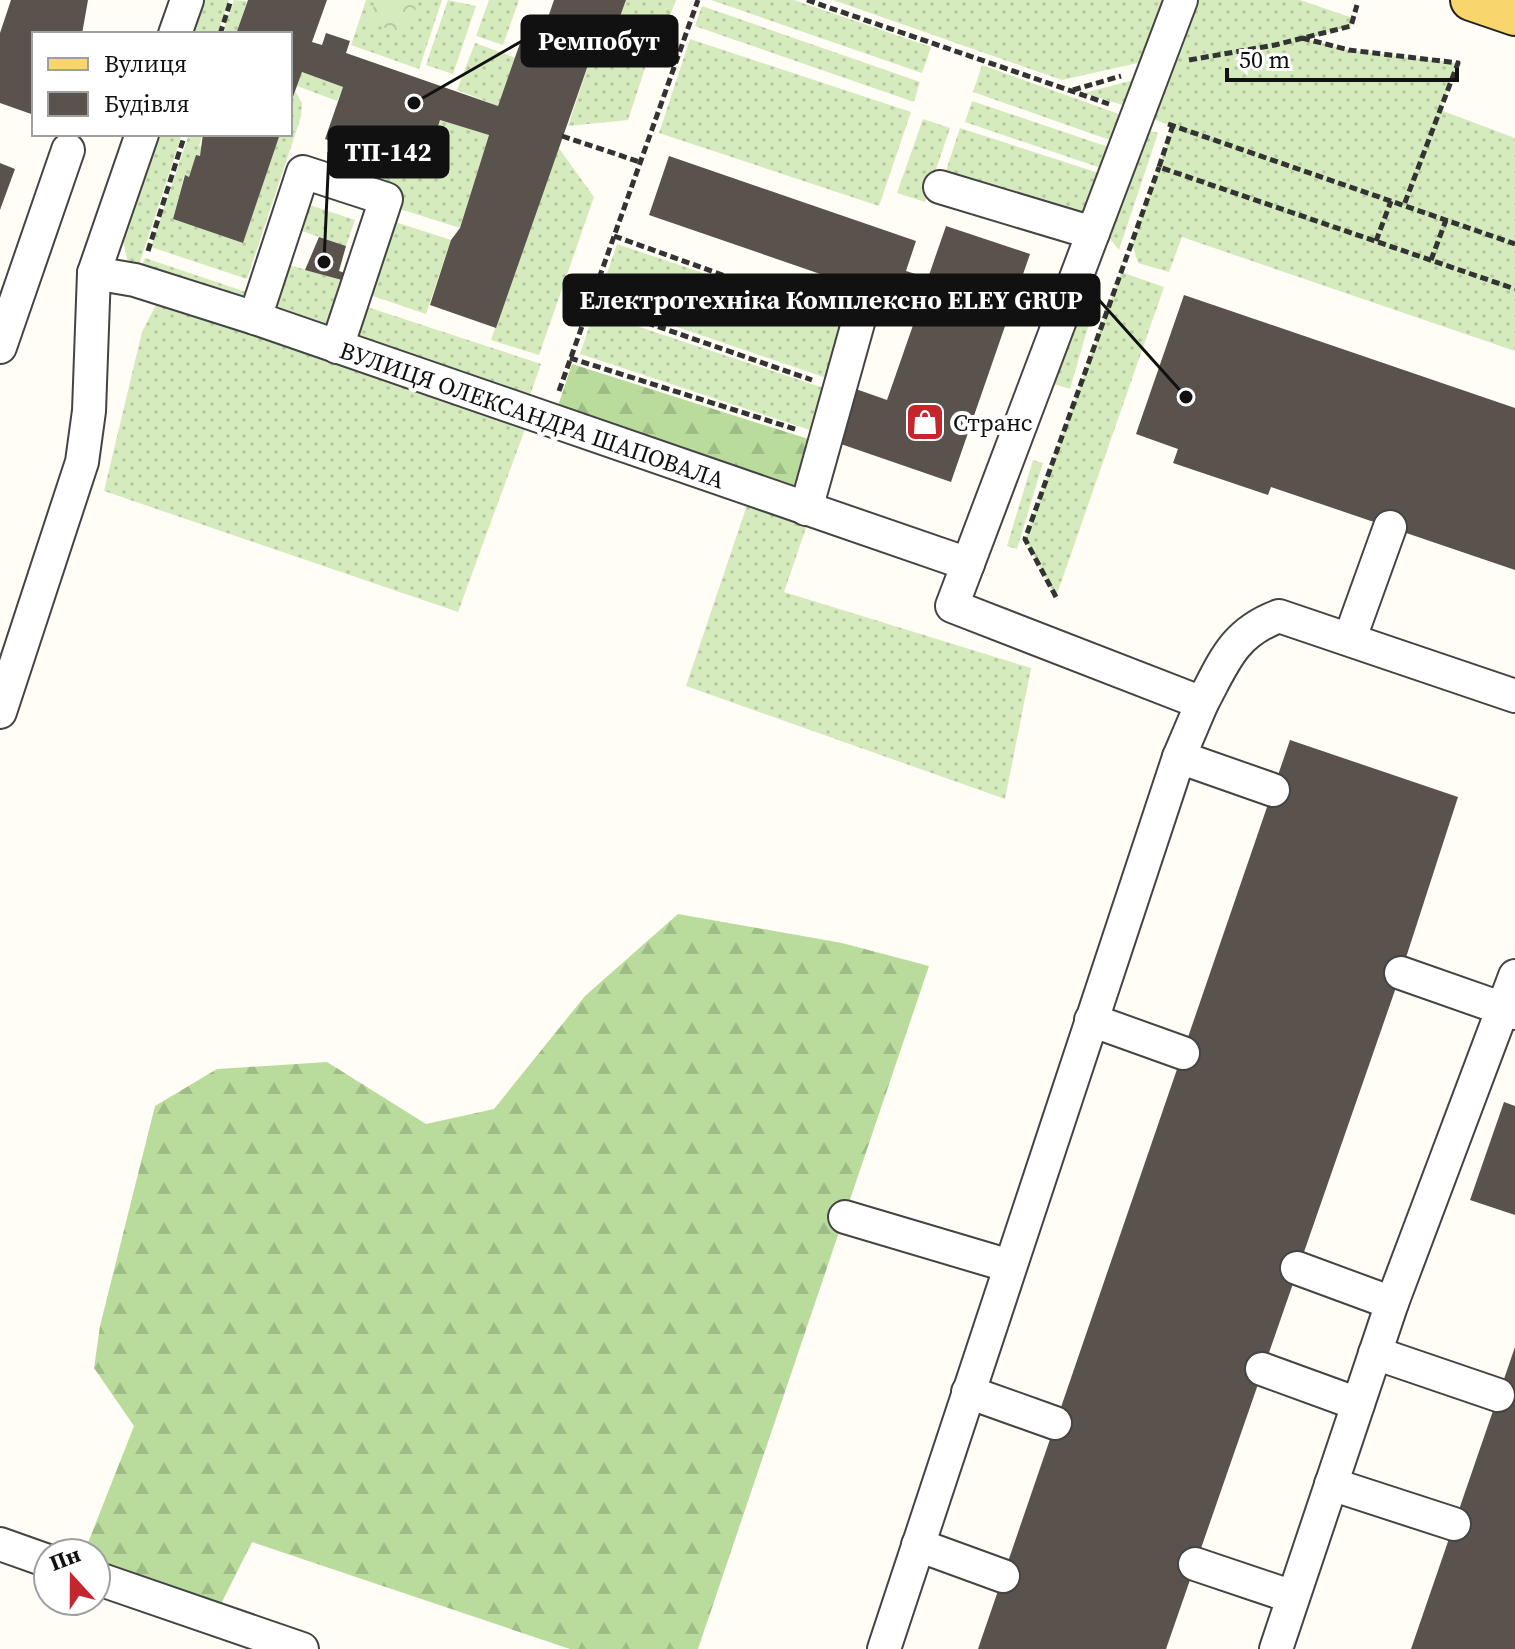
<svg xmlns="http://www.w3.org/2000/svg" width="1515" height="1649" font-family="'Source Serif 4',serif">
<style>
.grass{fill:url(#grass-dots)}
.forest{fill:url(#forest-firs)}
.park{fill:url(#park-crowns)}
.building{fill:#5a524d}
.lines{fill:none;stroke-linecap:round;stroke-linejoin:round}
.minor-casing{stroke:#444;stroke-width:36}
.major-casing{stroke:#222;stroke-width:44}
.path{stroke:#333;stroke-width:5;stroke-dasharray:8 4;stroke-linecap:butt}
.minor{stroke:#fff;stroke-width:32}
.major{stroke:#f9d66b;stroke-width:40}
.labels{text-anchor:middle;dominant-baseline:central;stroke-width:8;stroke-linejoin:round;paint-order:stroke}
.street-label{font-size:24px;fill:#111;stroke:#fff}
.poi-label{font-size:24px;fill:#111;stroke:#fff;text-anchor:start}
.leader{fill:none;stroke:#111;stroke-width:3}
.callout-dot{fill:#111;stroke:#fff;stroke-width:3}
.callout{fill:#111;stroke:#111;stroke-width:3}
.callout-label{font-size:26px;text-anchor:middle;font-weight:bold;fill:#fff}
</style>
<defs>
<pattern id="grass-dots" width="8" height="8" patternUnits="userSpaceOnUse" patternTransform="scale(2)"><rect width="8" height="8" fill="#d5ebbd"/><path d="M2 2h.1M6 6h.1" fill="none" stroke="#b6c8a1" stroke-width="1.8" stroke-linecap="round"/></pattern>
<pattern id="forest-firs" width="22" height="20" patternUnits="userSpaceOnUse" patternTransform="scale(2)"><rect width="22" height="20" fill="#b9dc9c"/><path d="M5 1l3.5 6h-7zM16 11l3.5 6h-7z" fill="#9ebc85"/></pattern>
<pattern id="park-crowns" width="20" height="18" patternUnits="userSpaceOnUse" patternTransform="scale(2)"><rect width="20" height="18" fill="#d5ebbd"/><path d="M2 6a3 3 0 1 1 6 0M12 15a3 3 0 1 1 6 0" fill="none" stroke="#b6c8a1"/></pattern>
</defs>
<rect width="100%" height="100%" fill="#fffdf5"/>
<!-- grass -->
<g class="grass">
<path d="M201,0H229L217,34H190Z"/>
<path d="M234,0L247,1L236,34H222Z"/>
<path d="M366,0H442L419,69L351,45Z"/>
<path d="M448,0L476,6L453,74L426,65Z"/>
<path d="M489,0H519L503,45L476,36Z"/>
<path d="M626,0H676L657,49L614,33Z"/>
<path d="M711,0H794L931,47L922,73Z"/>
<path d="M833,0H1165L1142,62L1062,80Z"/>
<path d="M1181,0H1300L1353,18L1351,26L1305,39L1349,50L1458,63L1440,110L1515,138V351L1182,237L1169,272L1138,263L1132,244L1173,126L1138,114Z"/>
<path d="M702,6L920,82L914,102L695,26Z"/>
<path d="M690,39L911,112L879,206L659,133Z"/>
<path d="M585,42L647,62L628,120L568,126L594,48Z"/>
<path d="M475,43L516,58L498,106L457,90Z"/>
<path d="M982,65L1130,118L1121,144L973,92Z"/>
<path d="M302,72L343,87L337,101L297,86Z"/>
<path d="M1141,78L1132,108L1084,93Z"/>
<path d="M295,91L302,103L301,117L247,279L151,247L189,134H203L199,146L203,147L200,156H196L189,177L184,176L173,219L243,243L280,134H290V106Z"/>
<path d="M972,101L1120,151L1113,172L965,122Z"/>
<path d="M923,119L950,128L925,202L897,193Z"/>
<path d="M440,120L489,135L460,228L384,204L377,196L387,164L423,174Z"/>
<path d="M960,128L1111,177L1093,232L942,183Z"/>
<path d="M1143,129L1158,133L1119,250L1107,235Z"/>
<path d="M157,134H182L137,271L127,259L123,240Z"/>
<path d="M558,147L594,197L539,355L491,340Z"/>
<path d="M310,205L355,220L346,246L299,230L303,208Z"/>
<path d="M380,217L451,240L426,314L355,290Z"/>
<path d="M617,244L855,324L835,381L598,300Z"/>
<path d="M145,258L252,294L244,301L139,272Z"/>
<path d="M286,264L344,281L324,335L274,308Z"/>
<path d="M1121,272L1164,287L1056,597L1025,539Z"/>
<path d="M352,302L541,364L525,409L353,341Z"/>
<path d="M157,303L525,429L458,612L104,491L142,332Z"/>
<path d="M1088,306L1092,313L1070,389L1054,384L1077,309Z"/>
<path d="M594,312L836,392L822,434L580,354Z"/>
<path d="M1033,460L1043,463L1017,549L1007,546Z"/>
<path d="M747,505L807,525L784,592L1031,668L1005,799L686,686Z"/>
</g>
<!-- forest -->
<g class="forest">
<path d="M572,364L818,442L801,496L554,418Z"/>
<path d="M678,914L842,943L929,966L698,1649H570L252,1542L214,1618L96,1564V1553H84L134,1426L94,1368L100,1326L155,1106L217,1069L327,1062L426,1124L494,1109L585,996Z"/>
</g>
<!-- park -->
<path class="park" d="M376,0H419L406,35L368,22Z"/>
<!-- building -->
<g class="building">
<path d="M11,0H88L82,34H34V115L0,103V33Z"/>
<path d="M248,0H327L312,42L322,45L326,33L350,41L346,53L498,106L526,26L543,32L554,0H626L614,33L590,23L584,45L594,48L496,328L430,305L451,240L460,228L489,135L440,120L423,175L325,139L343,87L302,72L290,105V34H236Z"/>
<path d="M203,134H280L243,243L173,219L185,175L189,177L196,155L200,156Z"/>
<path d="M669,156L916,241L906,271L928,278L946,226L1030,254L951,482L835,442L853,388L887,400L919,308L649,215Z"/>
<path d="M0,163L15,169L0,210Z"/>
<path d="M319,237L346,246L339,271L351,275L349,282L305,270Z"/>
<path d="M1184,295L1515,408V570L1271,487L1268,495L1173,463L1178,449L1136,434Z"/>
<path d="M1290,740L1458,797L1401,973L1166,1649H978Z"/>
<path d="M1504,1102L1515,1106V1215L1470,1200Z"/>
<path d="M1515,1347V1649H1411Z"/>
</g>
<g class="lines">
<!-- minor casing -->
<g class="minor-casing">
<g id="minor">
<path d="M1181,0L952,606L1202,703C1224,662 1233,633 1279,616L1515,696"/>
<path d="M175,34L187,0"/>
<path d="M142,134L94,273L135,280L255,318L968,564"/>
<path d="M940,187L1093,233"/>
<path d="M255,318L303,172L386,199L337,347"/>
<path d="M0,347L68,150"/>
<path d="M806,509L865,298"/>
<path d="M1350,638L1390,527"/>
<path d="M0,712L82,462L89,411L94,273"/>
<path d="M1179,757L1273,790"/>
<path d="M1401,973L1515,1013"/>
<path d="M1091,1020L1183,1053"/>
<path d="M845,1217L1010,1266"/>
<path d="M1297,1268L1392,1303"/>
<path d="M1375,1353L1498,1395"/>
<path d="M1262,1369L1358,1404"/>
<path d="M968,1392L1055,1423"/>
<path d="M1331,1484L1454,1524"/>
<path d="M0,1544L48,1561"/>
<path d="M918,1545L1003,1576"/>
<path d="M1195,1564L1293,1597"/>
<path d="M96,1578L302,1649"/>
<path d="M884,1649L1179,757L1202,703"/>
<path d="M1276,1649L1392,1303L1515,976"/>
</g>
</g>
<!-- major casing -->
<g class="major-casing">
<path id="major" d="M1471,0L1515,15"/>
</g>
<!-- path -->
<g class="path">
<path d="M807,0L1109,104"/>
<path d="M220,34L231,0"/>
<path d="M1302,38L1349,50L1458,63L1404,205"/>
<path d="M1189,60L1275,45L1351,26L1357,5"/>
<path d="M1073,90L1121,76"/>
<path d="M1168,124L1515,244"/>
<path d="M1173,125L1159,167L1515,289"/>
<path d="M562,136L640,162"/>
<path d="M614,236L831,314"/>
<path d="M1376,241L1391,201"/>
<path d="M148,251L185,134"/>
<path d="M1431,260L1446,220"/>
<path d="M590,303L812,380"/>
<path d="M570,358L798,430"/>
<path d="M559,391L698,0"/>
<path d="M1056,597L1025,539L1159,167"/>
</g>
<!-- minor -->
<use href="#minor" class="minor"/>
<!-- major -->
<use href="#major" class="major"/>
</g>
<!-- icons -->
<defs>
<g id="shop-square" transform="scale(2)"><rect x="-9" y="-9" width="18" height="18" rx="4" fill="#c4262e" stroke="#fff"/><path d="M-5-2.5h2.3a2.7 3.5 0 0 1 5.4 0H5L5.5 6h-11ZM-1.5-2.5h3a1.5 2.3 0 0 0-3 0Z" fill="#fff"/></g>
</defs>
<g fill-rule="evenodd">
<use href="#shop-square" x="925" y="422"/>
</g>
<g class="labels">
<!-- street labels -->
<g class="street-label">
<text transform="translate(532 415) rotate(19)">ВУЛИЦЯ ОЛЕКСАНДРА ШАПОВАЛА</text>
</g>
<!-- poi labels -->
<g class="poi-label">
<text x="953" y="422">Странс</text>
</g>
</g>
<!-- callouts -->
<path class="leader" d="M414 103L522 41M324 262L329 152M1186 397L1099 300"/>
<g class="callout-dot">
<circle cx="414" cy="103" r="8"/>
<circle cx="324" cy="262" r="8"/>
<circle cx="1186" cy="397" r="8"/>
</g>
<g class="callout">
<rect x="522" y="16" width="155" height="50" rx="8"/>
<rect x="329" y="127" width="119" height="50" rx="8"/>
<rect x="564" y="275" width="535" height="50" rx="8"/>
</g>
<g class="callout-label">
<text x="599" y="50">Ремпобут</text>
<text x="388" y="161">ТП-142</text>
<text x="831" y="309">Електротехніка Комплексно ELEY GRUP</text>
</g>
<!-- legend -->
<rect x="32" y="32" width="260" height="104" fill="#ffffff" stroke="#a0a0a0" stroke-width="2"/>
<rect x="48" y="58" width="40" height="12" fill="#f9d66b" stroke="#a0a0a0" stroke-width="2"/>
<text x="104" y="72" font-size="24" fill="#111111">Вулиця</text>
<rect x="48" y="92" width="40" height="24" fill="#5a524d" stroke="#a0a0a0" stroke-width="2"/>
<text x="104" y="112" font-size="24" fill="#111111">Будівля</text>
<!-- north arrow -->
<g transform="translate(72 1577) rotate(339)"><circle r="38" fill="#ffffff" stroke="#a0a0a0" stroke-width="2"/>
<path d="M0-6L14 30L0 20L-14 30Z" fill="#c4262e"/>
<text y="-12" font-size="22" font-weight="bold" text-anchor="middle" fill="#111111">Пн</text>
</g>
<!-- scale -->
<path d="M1227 68v12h230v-12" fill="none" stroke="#111111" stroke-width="4"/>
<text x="1239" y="68" font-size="24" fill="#111111" stroke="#ffffff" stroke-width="6" paint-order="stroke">50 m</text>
</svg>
